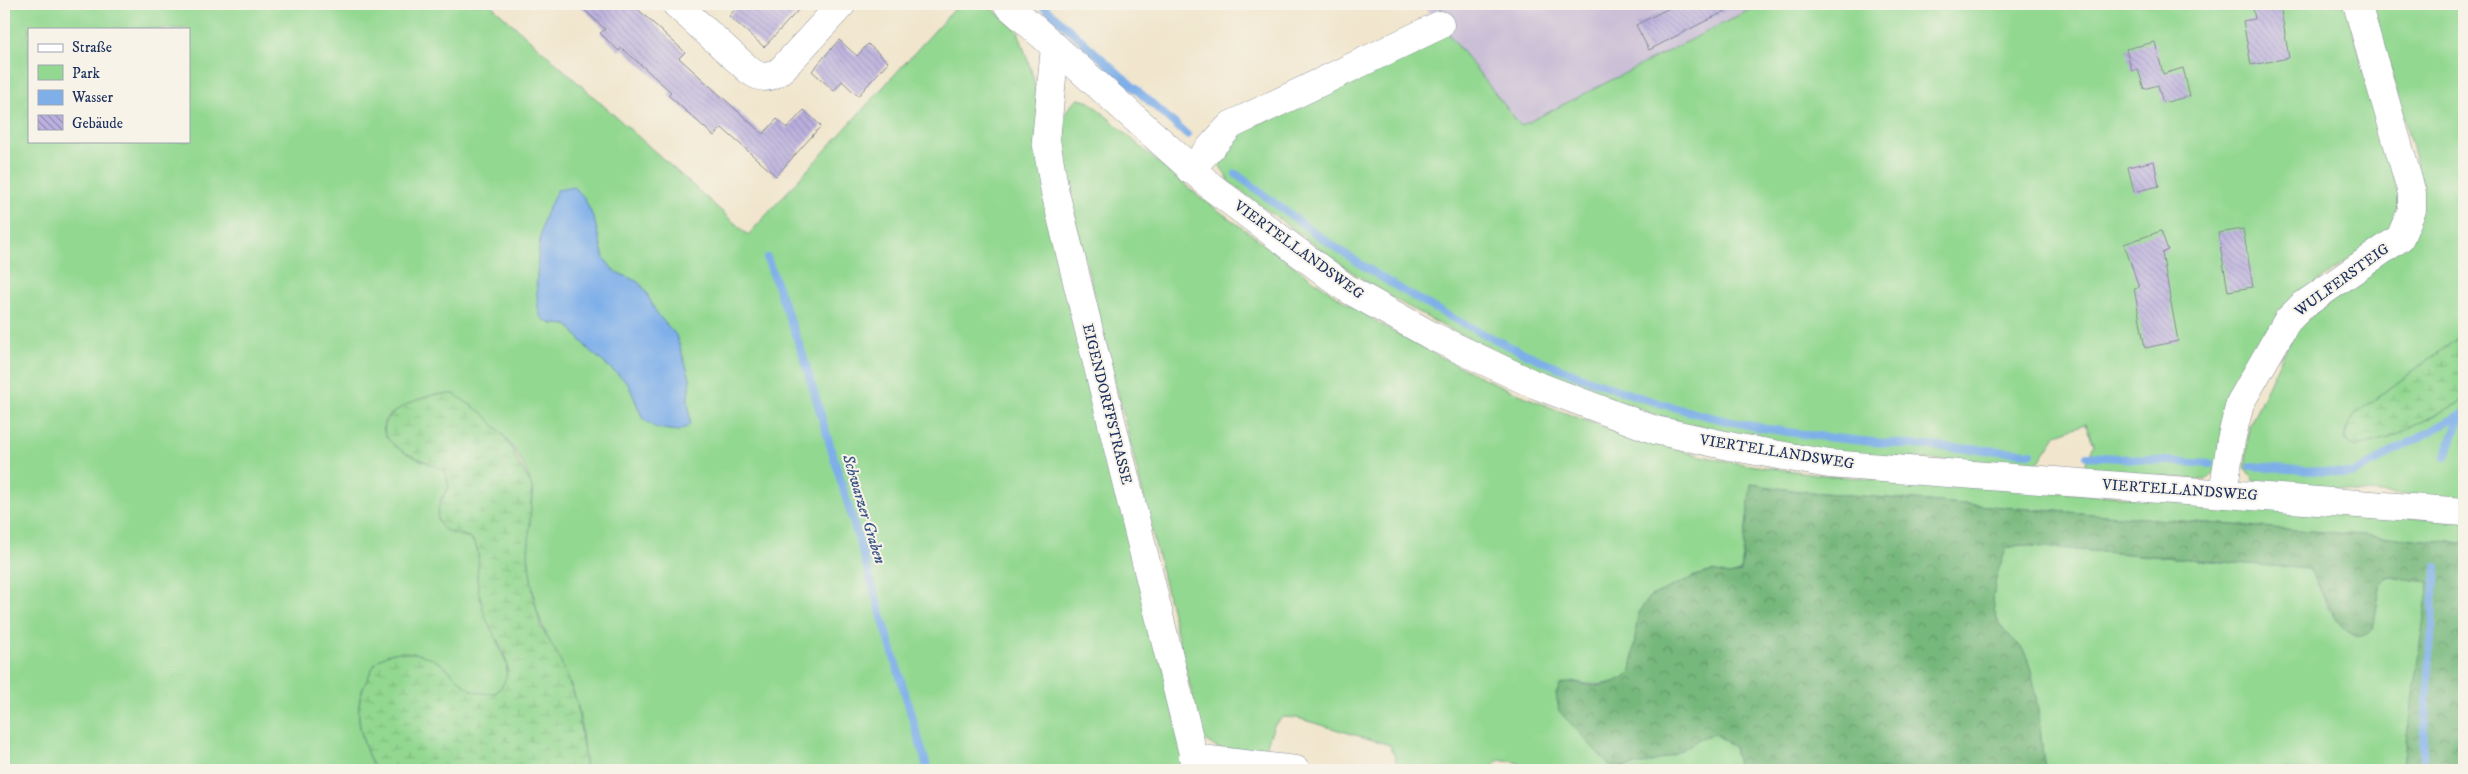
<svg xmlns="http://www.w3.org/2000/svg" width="2468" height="774" font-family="'IM FELL DW Pica',serif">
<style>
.industrial{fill:#cabfd6}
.green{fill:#93d891;stroke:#578478;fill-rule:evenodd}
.forest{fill:url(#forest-crowns);stroke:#48746c}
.wetland{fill:url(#wetland-marsh);stroke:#578478}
.water{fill:#7eafe9;stroke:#4c6fa4}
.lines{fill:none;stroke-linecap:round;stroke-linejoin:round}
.stream{stroke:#7eafe9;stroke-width:8}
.building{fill:url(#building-back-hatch)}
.minor-casing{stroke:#868a96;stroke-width:29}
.minor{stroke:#fff;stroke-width:28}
.labels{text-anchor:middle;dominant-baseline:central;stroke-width:4;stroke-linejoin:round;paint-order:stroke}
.street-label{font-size:15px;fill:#1b2f5e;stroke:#f7f3e8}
.water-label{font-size:16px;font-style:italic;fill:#395588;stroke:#f7f3e8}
</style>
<defs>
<pattern id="forest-crowns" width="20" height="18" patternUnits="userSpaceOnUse" patternTransform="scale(1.25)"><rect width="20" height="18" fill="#76b87b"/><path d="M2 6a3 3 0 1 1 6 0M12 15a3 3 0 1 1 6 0" fill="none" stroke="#609668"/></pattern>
<pattern id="wetland-marsh" width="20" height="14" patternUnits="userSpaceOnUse" patternTransform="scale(1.25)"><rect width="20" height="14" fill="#93d891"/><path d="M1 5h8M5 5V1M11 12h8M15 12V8" fill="none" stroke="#7eba7f"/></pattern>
<pattern id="building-back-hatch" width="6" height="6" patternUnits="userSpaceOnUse" patternTransform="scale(1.25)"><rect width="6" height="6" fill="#baafde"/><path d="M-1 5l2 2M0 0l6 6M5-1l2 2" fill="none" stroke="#968fb7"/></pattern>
</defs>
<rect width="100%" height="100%" fill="#f7f3e8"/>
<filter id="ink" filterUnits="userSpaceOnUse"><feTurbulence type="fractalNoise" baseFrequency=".02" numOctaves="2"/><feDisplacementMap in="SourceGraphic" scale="10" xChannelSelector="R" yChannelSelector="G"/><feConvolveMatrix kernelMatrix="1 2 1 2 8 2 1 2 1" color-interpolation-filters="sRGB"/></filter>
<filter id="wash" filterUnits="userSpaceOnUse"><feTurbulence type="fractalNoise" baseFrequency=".0096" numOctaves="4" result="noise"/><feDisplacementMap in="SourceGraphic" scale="20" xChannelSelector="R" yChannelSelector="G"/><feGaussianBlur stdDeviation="1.12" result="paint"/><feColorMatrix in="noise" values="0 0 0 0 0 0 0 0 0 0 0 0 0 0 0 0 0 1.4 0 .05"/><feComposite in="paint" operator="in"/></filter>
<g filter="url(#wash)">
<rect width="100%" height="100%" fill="#f1e6cd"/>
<!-- industrial -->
<path class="industrial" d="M1422,4H1761L1521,126Z"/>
<!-- green -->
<g class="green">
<path d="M4,4H490L748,235L959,4H987L1018,31L1034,79L1037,103L1187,770H586C583,748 582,724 577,703C567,666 541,636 534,598C529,573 527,548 528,523C529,512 535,496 531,485C519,446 491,419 458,397C445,388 388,408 384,423C377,448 431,462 445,471L449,487L440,500L447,531L470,538L476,546L479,559L477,580L496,639L507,665L506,681L496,693C460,698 462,675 438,662C421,654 391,646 377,662C372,667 369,676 366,682C351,710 362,744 375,770H4ZM29,29H189V141H29ZM594,219L604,258L614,271L638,282L645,290L656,314L676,335L690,378L688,398L690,423L643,419L628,383L589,350L568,325L551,324L536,285L539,261Z"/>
<path d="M1761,4H2346L2399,197L2396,215L2387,232L2283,307L2216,470L2206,480L2083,470L2094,444L2085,424L2057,434L2036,466L1841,454L1711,430L1655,415L1537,370L1443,326L1394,299L1353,273L1230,183L1219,164L1237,135L1446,31L1521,126Z"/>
<path d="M2373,4H2464V312L2457,339L2355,414L2345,431V440L2354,447L2392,437L2457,404L2464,398V499L2256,484L2245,469L2249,426L2295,330L2336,296L2423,188Z"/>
<path d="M1079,99L1090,102C1125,132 1159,165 1196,194C1222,214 1249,232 1275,252C1308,276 1341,301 1377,322C1474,379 1592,430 1702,456C1745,466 1789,470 1832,476L2464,521V543L1798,491L1751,484L1741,572L1729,575L1713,571L1695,576L1649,597L1638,613L1631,673C1610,687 1594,686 1571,681L1621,768L1673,755L1701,736L1715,734L1734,747L1739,770H1537L1536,767L1500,759L1489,770H1404L1398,766L1390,745L1297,718L1283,717L1274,725L1265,750L1219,749L1203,739L1063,169C1062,144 1054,114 1079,99Z"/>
<path d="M2020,545L2308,569L2315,578L2328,608L2373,629L2381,582L2390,577L2430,582L2402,770H2045C2040,737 2039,701 2030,668C2025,647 2018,645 2005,631C1984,610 1996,572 2007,548Z"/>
</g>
<!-- forest -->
<path class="forest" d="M1751,484L1798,491L2464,543V770H2402L2429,582L2390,577L2381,581L2373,629L2367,634L2357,637C2328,624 2327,590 2308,569L2020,545L2007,548C1996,572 1984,610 2005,631C2018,645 2025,647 2030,668C2039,701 2040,737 2045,770H1739L1734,747L1715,734C1696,737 1690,747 1674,754C1658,762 1626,769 1610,766L1559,711L1556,694L1560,685C1576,679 1579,685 1594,686C1606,686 1621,680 1631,673L1638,613L1649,597L1695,576L1713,571L1729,575L1741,572Z"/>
<!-- wetland -->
<g class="wetland">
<path d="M2464,312V398L2457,404L2392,437L2354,447C2338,440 2349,425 2355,414L2457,339Z"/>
<path d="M454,394L484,414L507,440L532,487L528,558L534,599L541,627L559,657L577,703L586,770H375C362,744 351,710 366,682C369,676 372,667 377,662C391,646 422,652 438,662C461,676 464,697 496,693C503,685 508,678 507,666C505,647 488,629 483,610C481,601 478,590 477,580C477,568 481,558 476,546C470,532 458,537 447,531C429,521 441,499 449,487L445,471C429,461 410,458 394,445C364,420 412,399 434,395C441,394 448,394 454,394Z"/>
</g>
<!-- water -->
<path class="water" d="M574,187L584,197L594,219L604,258L614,271L638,282L645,290L657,314L676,335L690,378L688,398L690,423L687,427L678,431L656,428L643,419L628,383L589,350L568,325C560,324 548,325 542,318C532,308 539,236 543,222C546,211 553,200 557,190Z"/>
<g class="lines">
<!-- stream -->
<g class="stream">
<path d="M1041,4L1187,135"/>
<path d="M1236,174C1271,200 1305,227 1341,251C1460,332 1605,397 1747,425C1840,443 1936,446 2031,453"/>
<path d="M767,258L802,352L928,770"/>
<path d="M2087,456L2211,464"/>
<path d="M2445,457L2460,417"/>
<path d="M2251,466L2352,474L2464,413"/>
<path d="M2422,770L2436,567"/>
</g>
</g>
<g id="blocks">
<!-- building -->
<g class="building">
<path d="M578,4H632L685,52L679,58L763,134L777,119L787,128L804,110L821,126L776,176L722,128L714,136L668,95L671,92L622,48L619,51L600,33L605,29Z"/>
<path d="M740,4H804L764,47L729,16Z"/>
<path d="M1677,4H1739L1649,50L1636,25Z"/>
<path d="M2252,4H2280L2289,58L2251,65L2243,21L2255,19Z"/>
<path d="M839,40L857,56L868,44L888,62L858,96L842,81L834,91L812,71Z"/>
<path d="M2155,42L2163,74L2183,68L2190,96L2163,103L2158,85L2144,89L2138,69L2132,71L2126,49Z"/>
<path d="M2154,161L2159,186L2134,192L2128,167Z"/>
<path d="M2243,229L2253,287L2228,291L2218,233Z"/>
<path d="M2161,231L2168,250L2162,253L2178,341L2145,348L2134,288L2139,287L2124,244Z"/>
</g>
</g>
</g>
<g filter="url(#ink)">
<use href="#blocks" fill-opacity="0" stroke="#868a96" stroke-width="1"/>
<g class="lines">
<!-- minor casing -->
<g class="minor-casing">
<g id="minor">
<path d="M676,4L750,71C762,80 772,78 783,68L842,4"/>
<path d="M1007,4L1213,188L1346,288L1432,336L1531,383L1655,430L1734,447L1829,464L2464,512"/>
<path d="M1055,47L1046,140L1055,192L1197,770"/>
<path d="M1190,170L1231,125L1440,25"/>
<path d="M2223,494L2231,440L2240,403L2287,321L2302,306L2400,238L2412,210V193L2357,4"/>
<path d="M1193,758L1296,770"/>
</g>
</g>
<!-- minor -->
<use href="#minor" class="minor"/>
</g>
</g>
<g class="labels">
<!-- street labels -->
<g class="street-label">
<text transform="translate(1299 250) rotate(36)">VIERTELLANDSWEG</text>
<text transform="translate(2342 280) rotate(-36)">WULFERSTEIG</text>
<text transform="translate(1107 404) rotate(76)">EIGENDORFFSTRASSE</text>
<text transform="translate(1777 452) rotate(9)">VIERTELLANDSWEG</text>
<text transform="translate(2180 490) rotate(4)">VIERTELLANDSWEG</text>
</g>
<!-- water labels -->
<g class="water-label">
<text transform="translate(864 509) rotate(73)">Schwarzer Graben</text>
</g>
</g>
<!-- margin -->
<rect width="2468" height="774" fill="none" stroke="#f7f3e8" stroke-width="20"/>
<!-- legend -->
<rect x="28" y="28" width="162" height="115" fill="#f7f3e8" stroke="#9fa5b1"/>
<rect x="38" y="44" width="25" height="8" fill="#ffffff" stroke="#9fa5b1"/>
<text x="72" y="52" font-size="15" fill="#1b2f5e">Straße</text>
<rect x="38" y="65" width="25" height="15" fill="#93d891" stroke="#9fa5b1"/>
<text x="72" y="78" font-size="15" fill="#1b2f5e">Park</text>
<rect x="38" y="90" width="25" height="15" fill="#7eafe9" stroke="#9fa5b1"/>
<text x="72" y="102" font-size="15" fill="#1b2f5e">Wasser</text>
<rect x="38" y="115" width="25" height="15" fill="url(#building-back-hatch)" stroke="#9fa5b1"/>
<text x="72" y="128" font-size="15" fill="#1b2f5e">Gebäude</text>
</svg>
